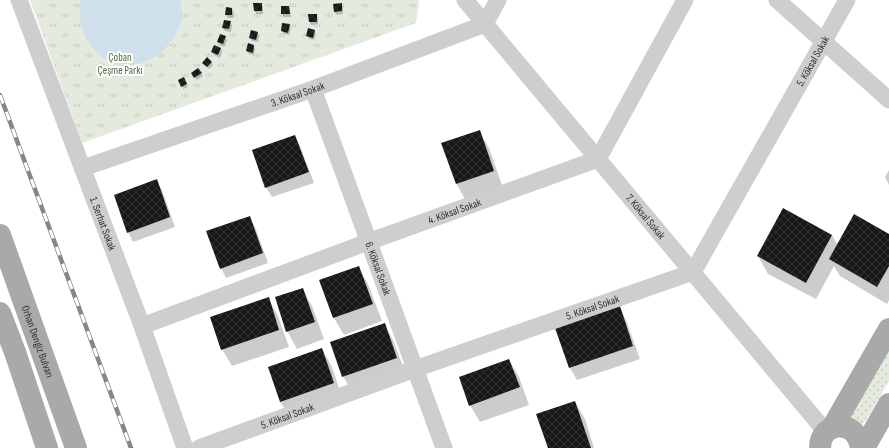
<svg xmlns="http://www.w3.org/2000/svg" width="889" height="448" font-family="'Sofia Sans Condensed',sans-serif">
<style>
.grass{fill:url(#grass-dots)}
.park{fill:url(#park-tufts)}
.water{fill:#cfe0ea}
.shadow{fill:#0003}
.building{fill:url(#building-cross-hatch)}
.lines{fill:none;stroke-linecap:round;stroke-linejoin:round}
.street{stroke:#cecece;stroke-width:17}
.primary{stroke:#a9a9a9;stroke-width:22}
.rail-casing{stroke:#868686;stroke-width:4.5}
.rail{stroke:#fff;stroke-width:3;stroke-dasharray:9;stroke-linecap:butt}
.labels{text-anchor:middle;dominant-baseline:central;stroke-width:4;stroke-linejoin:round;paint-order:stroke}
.park-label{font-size:11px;fill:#556a42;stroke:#fff}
.street-label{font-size:11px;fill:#313131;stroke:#fff}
</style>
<defs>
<pattern id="grass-dots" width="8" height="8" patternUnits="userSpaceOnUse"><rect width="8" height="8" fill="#e5eade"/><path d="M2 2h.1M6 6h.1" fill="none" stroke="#c5c9bf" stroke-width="1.8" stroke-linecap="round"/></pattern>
<pattern id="park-tufts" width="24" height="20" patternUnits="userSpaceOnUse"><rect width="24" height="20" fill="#e5eade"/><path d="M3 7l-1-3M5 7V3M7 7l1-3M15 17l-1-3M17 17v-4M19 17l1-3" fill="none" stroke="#c5c9bf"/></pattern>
<pattern id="building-cross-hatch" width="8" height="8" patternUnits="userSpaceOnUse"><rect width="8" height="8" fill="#181818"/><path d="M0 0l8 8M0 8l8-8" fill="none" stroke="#313131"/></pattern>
</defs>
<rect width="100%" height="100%" fill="#fff"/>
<!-- grass -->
<path class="grass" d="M889,349V381L865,422L858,425L852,420L850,417Z"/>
<!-- park -->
<path class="park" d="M30,0H419L416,23L82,143Z"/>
<!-- water -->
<path class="water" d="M81,0H180C181,6 183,13 182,18C177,41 157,61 134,65C130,65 125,67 122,66C97,60 79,37 80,12C80,8 80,4 81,0Z"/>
<!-- shadow -->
<g class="shadow">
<path d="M254,4H261L263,7V14H256L255,11Z"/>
<path d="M341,4L343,7V14L336,15L335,12Z"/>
<path d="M282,7H289L290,10L291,17H284L282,14Z"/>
<path d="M232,9L234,12L233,18H228L226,15Z"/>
<path d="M316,15L318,18V24L311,25L310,22Z"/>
<path d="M230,22L232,25L231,32L225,31L223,28Z"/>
<path d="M289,25L291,28L289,35L284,34L282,31Z"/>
<path d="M314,30L316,34L314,40L309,39L307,36Z"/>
<path d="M257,33L259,36L258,42L252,41L250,38Z"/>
<path d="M225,37L227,40L225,46L220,45L218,42Z"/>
<path d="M254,46L255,49L254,55L249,54L247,51Z"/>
<path d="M221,49L222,52L220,58L214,55L212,52Z"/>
<path d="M211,62L213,65L209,69L204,63Z"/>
<path d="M192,73H201L203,76L197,80Z"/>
<path d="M186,82L188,87L183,89L182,86Z"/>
<path d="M479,131L489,148L503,188L466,201L456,183Z"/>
<path d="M295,136L300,146L314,183L272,197L266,187Z"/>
<path d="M889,170V185L885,177Z"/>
<path d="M156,181L162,190L175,227L133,242L128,232Z"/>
<path d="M249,217L255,227L268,263L226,278L221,268Z"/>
<path d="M832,235L838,246L889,235V300L887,304L840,276L834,266L816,299L768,274L758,256Z"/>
<path d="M358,267L368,284L382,321L344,335L334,318L320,281Z"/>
<path d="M302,289L312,306L324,339L297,349L287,331Z"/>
<path d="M268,298L278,316L289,347L232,366L222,349Z"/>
<path d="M619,307L626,320L640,359L577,380L570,368Z"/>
<path d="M384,324L394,342L406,375L353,393L343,376Z"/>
<path d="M322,349L332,367L343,400L290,418L280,401Z"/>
<path d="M509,360L519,377L529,405L480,422L470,405Z"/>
<path d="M575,402L585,419L594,448H549Z"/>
</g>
<!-- building -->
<g class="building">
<path d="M253,3H262V11H254Z"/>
<path d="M342,3V11L334,12L333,4Z"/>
<path d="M281,6H289L290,14H281Z"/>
<path d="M226,7L232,8V15H225Z"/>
<path d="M308,14H317V22H309Z"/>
<path d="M224,20L231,21L229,29L222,28Z"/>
<path d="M282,23L290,24L288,33L281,31Z"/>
<path d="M308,28L315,30L313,38L306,36Z"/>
<path d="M251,30L258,32L256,40L249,38Z"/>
<path d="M220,34L226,36L223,44L217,42Z"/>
<path d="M248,43L254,45L253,53L246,51Z"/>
<path d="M214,45L221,48L218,55L211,52Z"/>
<path d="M207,57L212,62L207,67L202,63Z"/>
<path d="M198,68L202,73L194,78L191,73Z"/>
<path d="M184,77L187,84L181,87L178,80Z"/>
<path d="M480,130L494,171L456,184L441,143Z"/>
<path d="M295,135L309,172L265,188L252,150Z"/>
<path d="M157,179L170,217L127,233L114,195Z"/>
<path d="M783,208L832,235L806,283L757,256Z"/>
<path d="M854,214L889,234V266L877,287L829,259Z"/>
<path d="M250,216L263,253L220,269L206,231Z"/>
<path d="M359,266L373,304L333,318L319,280Z"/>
<path d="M303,288L315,322L286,332L275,297Z"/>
<path d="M269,297L279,330L221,350L210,317Z"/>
<path d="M620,306L633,346L569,368L555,328Z"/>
<path d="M385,323L397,358L342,377L330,342Z"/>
<path d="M322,348L334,383L280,402L268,367Z"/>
<path d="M509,359L520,387L469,406L459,377Z"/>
<path d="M575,401L591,448H548L536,414Z"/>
</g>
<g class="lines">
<!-- street -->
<g class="street">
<path id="s1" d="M19,0L142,326L185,448"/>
<path id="s2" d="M465,0L826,432"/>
<path d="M777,0L889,100"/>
<path id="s3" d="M313,89L444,448"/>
<path id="s4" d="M83,168L313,89L485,24L498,0"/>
<path id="s5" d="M142,326L368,242L598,159L685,0"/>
<path id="s6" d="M199,448L415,369L693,272L847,0"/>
</g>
<!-- primary -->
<g class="primary">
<path id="s7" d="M0,235L76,448"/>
<path d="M0,313L15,352L47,448"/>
<path d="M832,428L889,329"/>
<path d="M820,448C820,420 858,419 861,448"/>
<path d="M864,448L889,404"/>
</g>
<!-- rail casing -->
<g class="rail-casing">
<path id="rail" d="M0,95L131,448"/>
</g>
<!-- rail -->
<use href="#rail" class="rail"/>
</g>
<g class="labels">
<!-- park labels -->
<g class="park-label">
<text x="120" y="57">Çoban<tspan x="120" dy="13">Çeşme Parkı</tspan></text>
</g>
<!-- street labels -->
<g class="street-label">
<text stroke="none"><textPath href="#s6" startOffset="767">5. Köksal Sokak</textPath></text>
<text stroke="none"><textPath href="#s4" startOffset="227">3. Köksal Sokak</textPath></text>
<text stroke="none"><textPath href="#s5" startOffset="333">4. Köksal Sokak</textPath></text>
<text stroke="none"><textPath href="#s2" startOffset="282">7. Köksal Sokak</textPath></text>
<text stroke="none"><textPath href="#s1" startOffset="239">1. Serhat Sokak</textPath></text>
<text stroke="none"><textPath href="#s3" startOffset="191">6. Köksal Sokak</textPath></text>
<text stroke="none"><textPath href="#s6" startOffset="418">5. Köksal Sokak</textPath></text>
<text stroke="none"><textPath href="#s7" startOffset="113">Orhan Dengiz Bulvarı</textPath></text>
<text stroke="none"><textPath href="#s6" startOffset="94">5. Köksal Sokak</textPath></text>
</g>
</g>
</svg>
